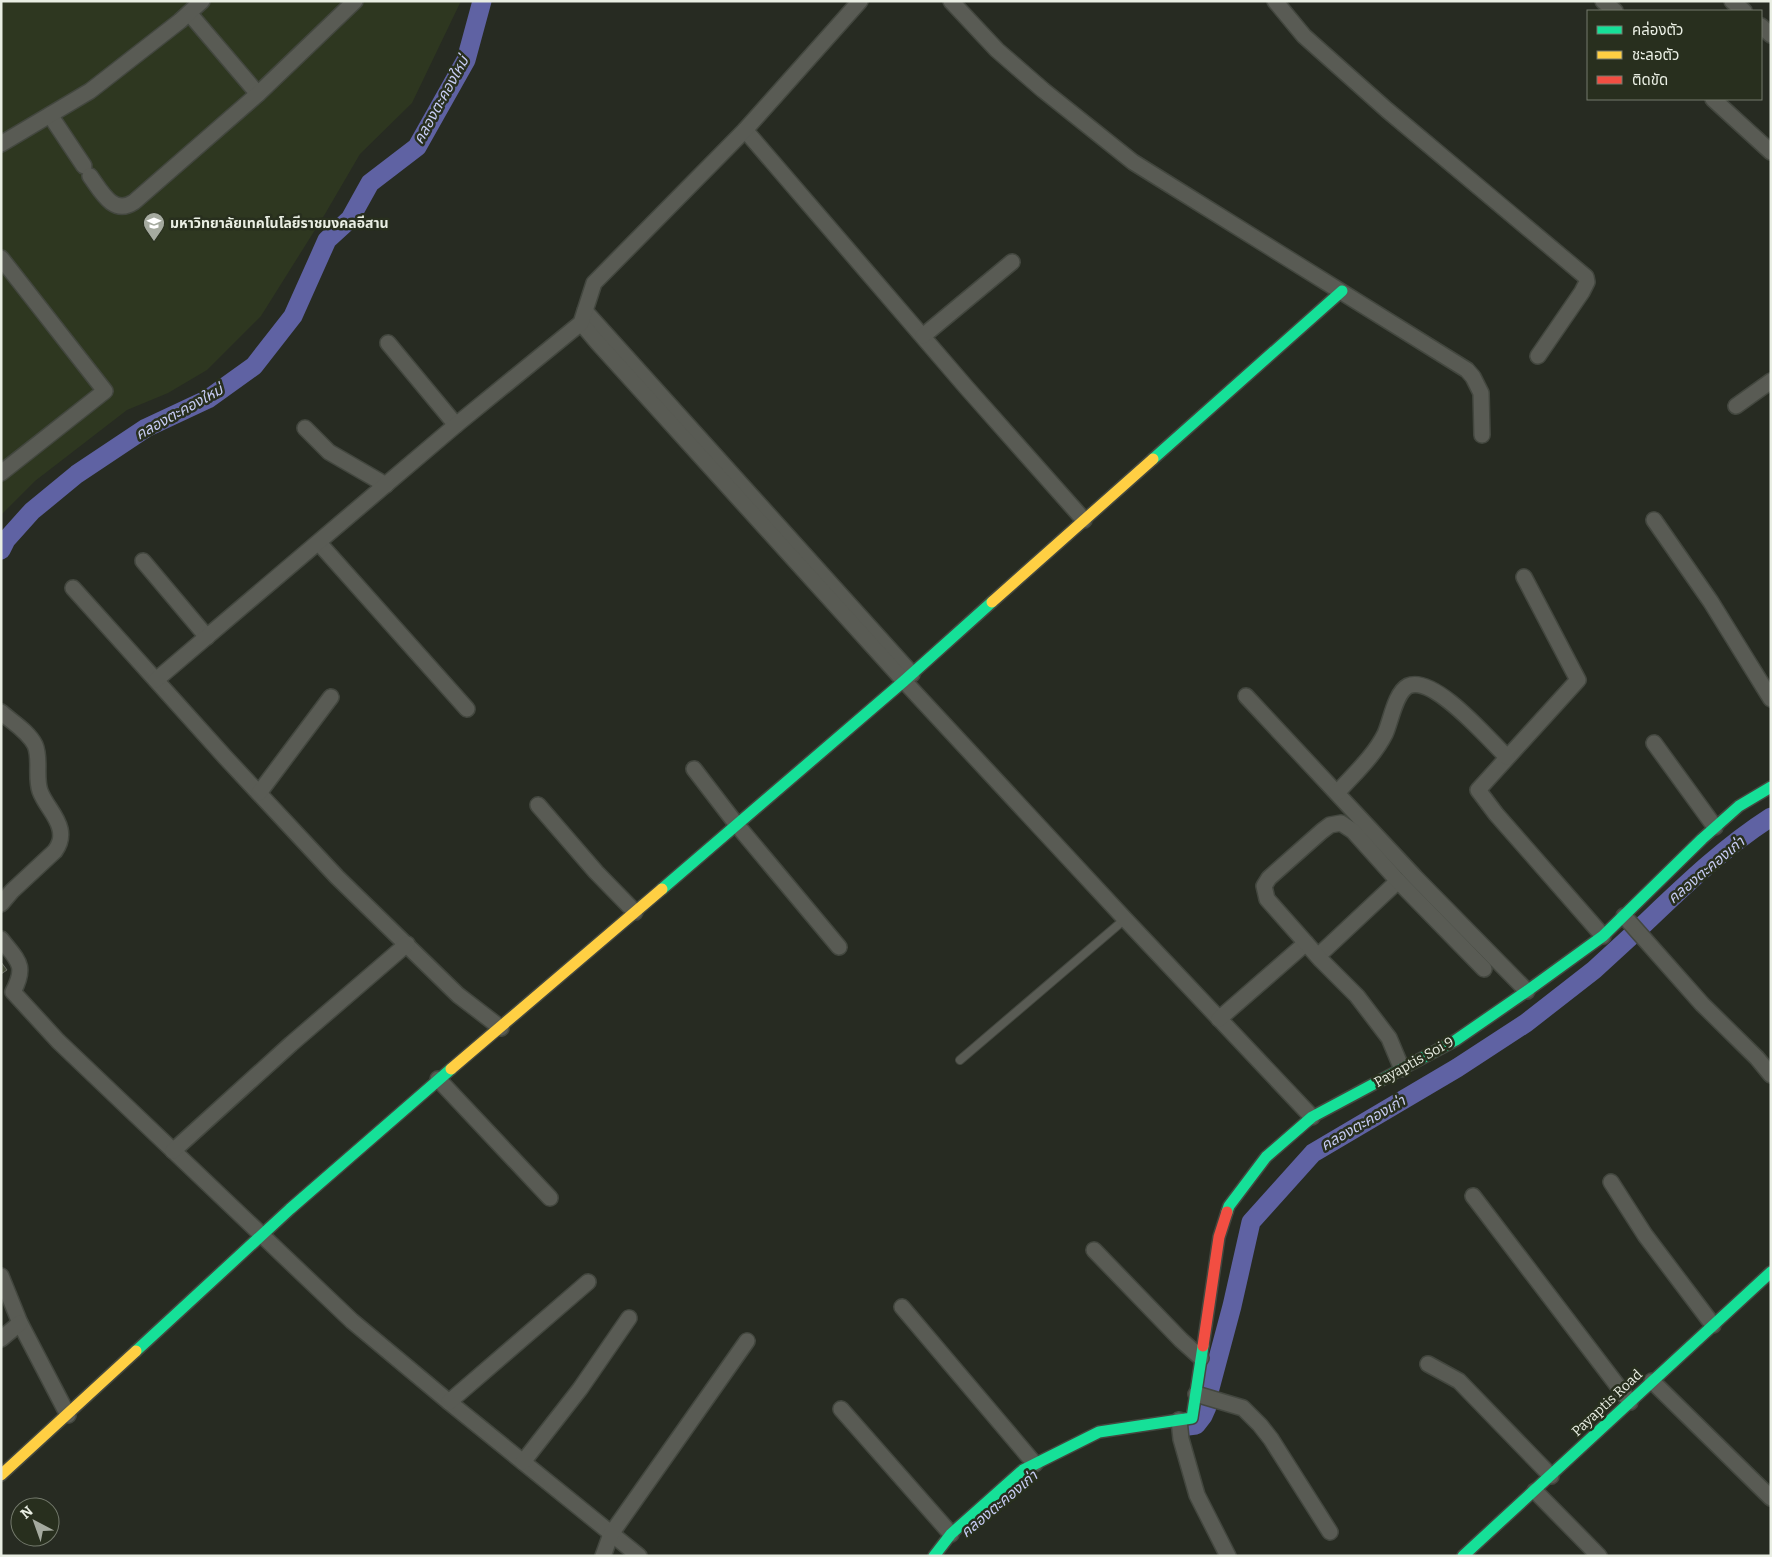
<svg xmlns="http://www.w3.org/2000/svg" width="1772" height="1557" font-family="Bitter,'Noto Sans Thai',serif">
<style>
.built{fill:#2e3720}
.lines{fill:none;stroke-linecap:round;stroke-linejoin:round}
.canal{stroke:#5f62a3;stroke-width:19}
.building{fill:#424935;stroke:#686b63}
.lane-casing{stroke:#43473f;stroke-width:10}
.street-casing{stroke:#43473f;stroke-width:18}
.fast-casing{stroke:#43473f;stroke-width:14}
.slow-casing{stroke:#43473f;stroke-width:14}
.jam-casing{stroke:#43473f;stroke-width:14}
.lane{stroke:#595b54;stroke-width:8}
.street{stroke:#595b54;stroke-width:15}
.fast{stroke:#16e098;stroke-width:11}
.slow{stroke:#ffcf43;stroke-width:11}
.jam{stroke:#f24e42;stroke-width:11}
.labels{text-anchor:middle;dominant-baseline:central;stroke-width:5;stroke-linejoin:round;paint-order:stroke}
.poi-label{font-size:14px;font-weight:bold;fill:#e9eee3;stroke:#282f1e;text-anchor:start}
.street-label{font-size:14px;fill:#e9eee3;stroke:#282f1e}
.water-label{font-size:15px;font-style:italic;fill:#c7ccf4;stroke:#282f1e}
</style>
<rect width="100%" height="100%" fill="#272b22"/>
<!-- built -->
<path class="built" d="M1,1H461L412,103L360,154L325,214L261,316L207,370L168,393L127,410L35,481L1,515Z"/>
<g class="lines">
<!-- canal -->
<g class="canal">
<path d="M1,550L6,540L32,511L77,474L146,428L208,399L254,366L293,316L327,240L350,219L370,183L417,147L466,60L482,1"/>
<path d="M1643,925C1684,886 1724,847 1771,817"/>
<path d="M1209,1392L1232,1306L1251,1222L1313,1153L1457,1068L1526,1023L1594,970L1630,937"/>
<path d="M1188,1426L1196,1425L1203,1416L1207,1407"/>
</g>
</g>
<!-- building -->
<path class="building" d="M1,962L7,970L1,974Z"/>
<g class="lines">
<!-- lane casing -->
<g class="lane-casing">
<path id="lane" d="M960,1060L1125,919"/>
</g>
<!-- street casing -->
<g class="street-casing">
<g id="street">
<path d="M951,1L997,50L1043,90L1133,162L1467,370L1473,377L1481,393L1482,435"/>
<path d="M1275,1L1304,36L1387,110L1586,277L1587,282L1582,292L1538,356"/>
<path d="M1603,1L1615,11"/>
<path d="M1732,1L1744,11"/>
<path d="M189,13L258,94"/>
<path d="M1761,26L1771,35"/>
<path d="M1713,99L1771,152"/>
<path d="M50,115L84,166"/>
<path d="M745,130L966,387L1084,520"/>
<path d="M1,144L90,91L180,21L202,1"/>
<path d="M90,176C101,191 113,216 134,202L258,94L355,1"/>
<path d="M1,258L105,391L1,473"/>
<path d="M585,311L912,674"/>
<path d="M581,323L597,342L904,681L1125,919L1312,1117"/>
<path d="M923,336L1012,262"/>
<path d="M388,343L456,425"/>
<path d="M1736,406L1771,381"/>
<path d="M305,428L329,452L386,485"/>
<path d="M1654,520L1711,602L1771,699"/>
<path d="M319,543L467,709"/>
<path d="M143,561L207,637"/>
<path d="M1524,577L1578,680L1478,790L1496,814L1603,936"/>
<path d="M73,588L225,757L337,877L458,995L501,1028"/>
<path d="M156,680L456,425L581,323L594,283L745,130L860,1"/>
<path d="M1246,696L1415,877L1527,991"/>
<path d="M1,712C12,722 28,731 35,745C41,758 35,777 40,791C45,805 57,815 60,829C62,838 60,844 55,851L12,891L1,904"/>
<path d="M1654,743L1715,827"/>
<path d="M694,769L737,825L839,947"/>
<path d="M259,793L331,697"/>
<path d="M1337,793C1354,774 1374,756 1385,734C1391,721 1395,693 1408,686C1434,674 1490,741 1507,757"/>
<path d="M538,805L596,872L635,912"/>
<path d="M1624,916L1702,1004L1757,1058L1771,1075"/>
<path d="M1,939C18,961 27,965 13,992L58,1041L352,1321L449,1402L639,1556"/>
<path d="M1318,956L1398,881"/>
<path d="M1219,1019L1306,943"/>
<path d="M1402,1069L1389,1038L1357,996L1321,960L1267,899L1264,886L1269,878L1322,831L1330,825L1341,823L1353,831L1398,881L1484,969"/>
<path d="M438,1079L550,1198"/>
<path d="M173,1151L291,1044L407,944"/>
<path d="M1611,1182L1645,1235L1713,1325"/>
<path d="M1473,1196L1630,1402"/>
<path d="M1094,1250L1181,1340L1201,1358"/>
<path d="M1,1276L20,1323L68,1415"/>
<path d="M902,1307L1035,1464"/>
<path d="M1,1339L20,1323"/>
<path d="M1428,1364L1459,1381L1551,1476"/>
<path d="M1652,1381L1771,1498"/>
<path d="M1196,1394L1243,1408L1260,1425L1271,1439L1330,1532"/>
<path d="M449,1402L588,1282"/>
<path d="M841,1409L951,1534"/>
<path d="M1179,1420L1181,1439L1197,1495L1228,1556"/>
<path d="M523,1462L580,1389L629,1318"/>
<path d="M1535,1491L1599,1556"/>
<path d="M603,1556L611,1534L747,1341"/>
</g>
</g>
<!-- fast casing -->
<g class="fast-casing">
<g id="fast">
<path d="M1153,459L1342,291"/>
<path d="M662,889L904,681L992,602"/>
<path d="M1227,1212L1229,1206L1266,1157L1312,1117L1456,1040L1527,991L1603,936L1702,839L1739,806L1771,787"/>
<path d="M136,1351L290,1209L451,1069"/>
<path d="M934,1556L951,1534L1023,1470L1099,1432L1192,1418L1203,1346"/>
<path d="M1463,1556L1771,1272"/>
</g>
</g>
<!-- slow casing -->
<g class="slow-casing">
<g id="slow">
<path d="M992,602L1153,459"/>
<path d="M451,1069L662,889"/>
<path d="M1,1475L136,1351"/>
</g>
</g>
<!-- jam casing -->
<g class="jam-casing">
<path id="jam" d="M1203,1346L1219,1237L1227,1212"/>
</g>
<!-- lane -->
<use href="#lane" class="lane"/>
<!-- street -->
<use href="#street" class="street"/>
<!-- fast -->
<use href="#fast" class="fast"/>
<!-- slow -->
<use href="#slow" class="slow"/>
<!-- jam -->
<use href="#jam" class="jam"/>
</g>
<!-- icons -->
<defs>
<g id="university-pin" transform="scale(1.125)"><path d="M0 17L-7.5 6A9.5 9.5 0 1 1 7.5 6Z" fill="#a5aa9f" stroke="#282f1e"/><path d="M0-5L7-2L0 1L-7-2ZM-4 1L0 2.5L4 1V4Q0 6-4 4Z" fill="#fff"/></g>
</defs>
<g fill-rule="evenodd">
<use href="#university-pin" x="154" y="223"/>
</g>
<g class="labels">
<!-- poi labels -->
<g class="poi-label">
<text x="170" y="223">มหาวิทยาลัยเทคโนโลยีราชมงคลอีสาน</text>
</g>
<!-- street labels -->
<g class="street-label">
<text transform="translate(1414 1062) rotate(-29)">Payaptis Soi 9</text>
<text transform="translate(1607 1403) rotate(-43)">Payaptis Road</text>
</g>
<!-- water labels -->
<g class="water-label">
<text transform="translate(441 100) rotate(-61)">คลองตะคองใหม่</text>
<text transform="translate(179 412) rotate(-29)">คลองตะคองใหม่</text>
<text transform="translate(1706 870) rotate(-40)">คลองตะคองเก่า</text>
<text transform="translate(1363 1123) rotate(-30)">คลองตะคองเก่า</text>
<text transform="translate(999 1504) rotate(-40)">คลองตะคองเก่า</text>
</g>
</g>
<!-- border -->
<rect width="1772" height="1557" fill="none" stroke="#e9eee3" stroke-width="5"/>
<!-- legend -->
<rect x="1587" y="10" width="175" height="90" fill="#282f1e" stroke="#757b6d"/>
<rect x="1597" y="26" width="25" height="8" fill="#16e098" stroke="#757b6d"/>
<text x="1632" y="35" font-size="15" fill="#e9eee3">คล่องตัว</text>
<rect x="1597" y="51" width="25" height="8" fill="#ffcf43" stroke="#757b6d"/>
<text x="1632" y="60" font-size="15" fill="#e9eee3">ชะลอตัว</text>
<rect x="1597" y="76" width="25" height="8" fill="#f24e42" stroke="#757b6d"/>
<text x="1632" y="85" font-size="15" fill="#e9eee3">ติดขัด</text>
<!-- north arrow -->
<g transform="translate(35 1522) rotate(319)"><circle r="24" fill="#282f1e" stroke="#757b6d"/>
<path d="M0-4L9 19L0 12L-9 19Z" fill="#a5aa9f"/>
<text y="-8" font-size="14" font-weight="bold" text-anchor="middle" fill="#e9eee3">N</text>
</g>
</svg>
